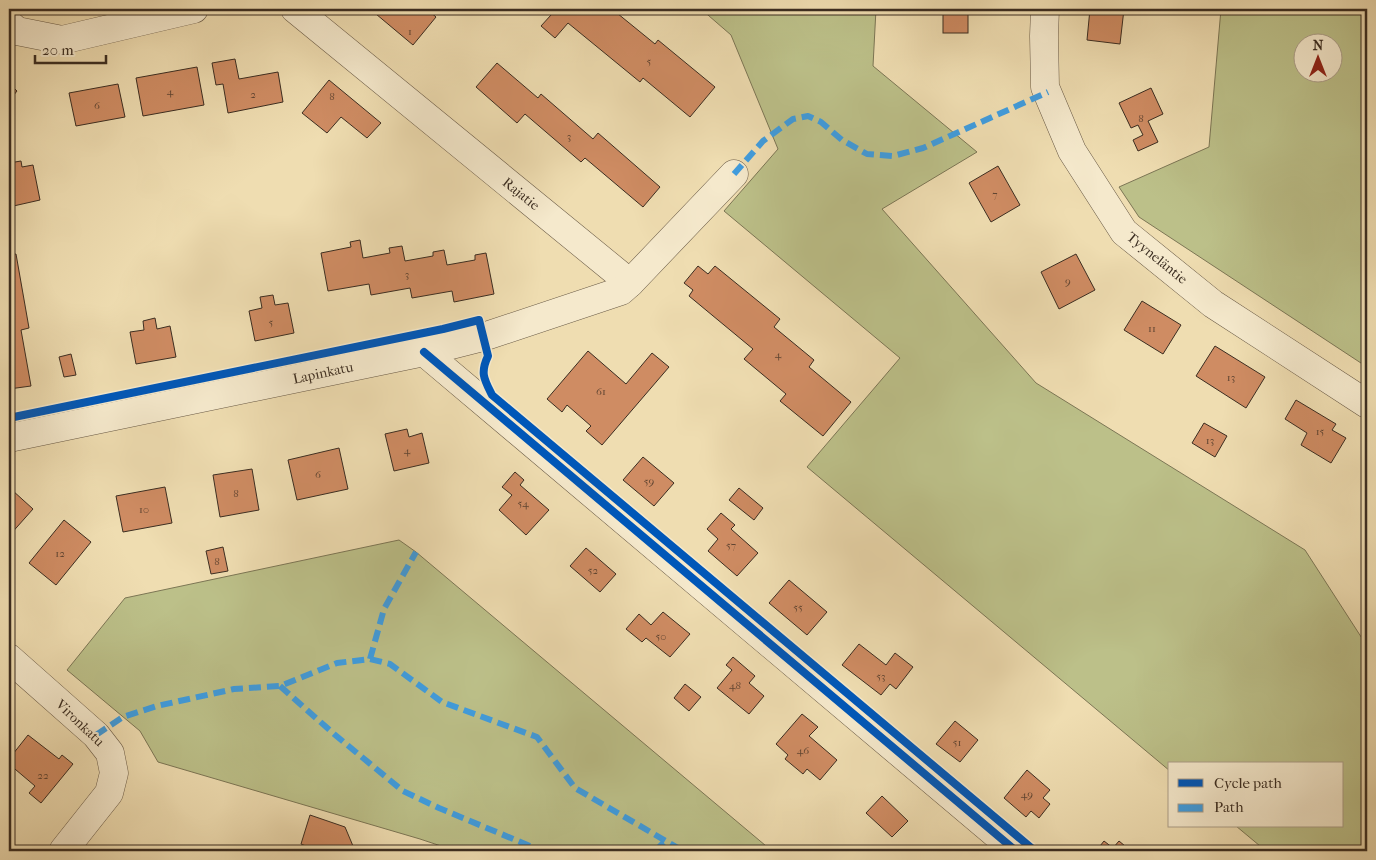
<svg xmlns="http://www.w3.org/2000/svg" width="1376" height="860" font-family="'IM FELL French Canon',serif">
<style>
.green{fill:#bcc089;stroke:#7c7655;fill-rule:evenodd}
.building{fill:#cf8c63;stroke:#3b2d21}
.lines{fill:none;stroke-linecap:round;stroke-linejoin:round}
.minor-casing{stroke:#685945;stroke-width:29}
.minor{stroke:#f5e9cc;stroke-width:28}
.quiet{stroke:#3f9de0;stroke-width:6;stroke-dasharray:12 6;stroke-linecap:butt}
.cycleway-casing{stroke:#f5e9cc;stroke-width:11}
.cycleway{stroke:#0057b8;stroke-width:8}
.labels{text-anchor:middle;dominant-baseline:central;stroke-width:4;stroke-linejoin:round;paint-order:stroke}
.number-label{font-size:11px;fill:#604532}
.street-label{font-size:14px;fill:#3b2d21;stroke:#f5e9cc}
</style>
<rect width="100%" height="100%" fill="#efddb1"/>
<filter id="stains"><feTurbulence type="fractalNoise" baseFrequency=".004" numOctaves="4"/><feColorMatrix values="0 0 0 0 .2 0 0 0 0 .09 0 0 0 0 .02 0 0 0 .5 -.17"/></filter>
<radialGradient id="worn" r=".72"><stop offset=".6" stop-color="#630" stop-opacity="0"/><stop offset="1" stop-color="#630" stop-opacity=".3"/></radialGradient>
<!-- green -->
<g class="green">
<path d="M701,9H876L873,66L977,152L882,209L1036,383L1305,550L1367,646V851H1266L1236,826H1342V764H1170V771L807,467L900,358L724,211L778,149L731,35Z"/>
<path d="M1221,9H1367V367L1139,217L1119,187L1209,147ZM1304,42H1334V72H1304Z"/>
<path d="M399,540L416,552L772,851H456L420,839L158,762L140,731L67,670L125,598Z"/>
</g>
<!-- building -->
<g class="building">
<path d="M370,9H427L436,17L413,45Z"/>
<path d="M543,9H612L655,44L658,40L715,87L690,117L643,78L640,82L568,23L555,38L541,26L551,15Z"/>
<rect x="943" y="9" width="25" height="24"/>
<path d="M1090,9H1124L1120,44L1087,40Z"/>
<path d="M235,59L239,79L278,72L283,102L228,113L223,84L216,85L212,63Z"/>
<path d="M497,63L538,98L541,94L593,139L598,133L660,187L643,207L585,158L581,162L525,114L517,123L476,87Z"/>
<path d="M197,67L204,105L143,116L136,78Z"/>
<path d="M329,80L381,123L367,138L341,117L327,133L302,113Z"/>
<path d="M9,83L17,91L9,101Z"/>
<path d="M118,84L125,117L76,126L69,93Z"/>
<path d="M1151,88L1163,114L1148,121L1158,142L1138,151L1133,140L1143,135L1138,125L1131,128L1119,103Z"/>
<path d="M21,161L22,167L33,165L40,200L9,207V163Z"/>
<path d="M998,166L1020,205L991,222L969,183Z"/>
<path d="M360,240L363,258L390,253L389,248L402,246L405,261L433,256V252L444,250L447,265L475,260V255L486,253L494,294L454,302L452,291L412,298L410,288L371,295L369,284L328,291L321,253L351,247L350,242Z"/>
<path d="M16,254L29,328L21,330L31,386L9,389V255Z"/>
<path d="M1076,254L1095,290L1059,309L1041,272Z"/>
<path d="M698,266L708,274L715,266L780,319L774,327L814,360L809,367L851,402L823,436L780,401L786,394L744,359L753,349L689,296L693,290L684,283Z"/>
<path d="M273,295L275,305L288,303L294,333L255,341L249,311L262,308L260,297Z"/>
<path d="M1142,301L1181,325L1163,354L1124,330Z"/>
<path d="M155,318L157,329L170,326L176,357L136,364L130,332L144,330L143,321Z"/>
<path d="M1215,346L1265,377L1246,408L1196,376Z"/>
<path d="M588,351L626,384L652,353L669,367L602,445L586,431L591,426L567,405L562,412L547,399Z"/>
<path d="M71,354L76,375L64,377L59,357Z"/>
<path d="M1296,400L1336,424L1332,430L1346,438L1331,463L1301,445L1307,433L1285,419Z"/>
<path d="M1204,423L1227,436L1215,457L1192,443Z"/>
<path d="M407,429L409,437L422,433L429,463L394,471L385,434Z"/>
<path d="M339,448L348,489L297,500L288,460Z"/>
<path d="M643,457L674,483L654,506L623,480Z"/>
<path d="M252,469L259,510L220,517L213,475Z"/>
<path d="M515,472L524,480L520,485L549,510L526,535L499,510L512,495L502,487Z"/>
<path d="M165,487L172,523L123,532L116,496Z"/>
<path d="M739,488L763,508L754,520L729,500Z"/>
<path d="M12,490L33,509L9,536V494Z"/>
<path d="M721,513L735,525L731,529L758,553L737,576L708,551L718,539L707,529Z"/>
<path d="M64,520L91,542L56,585L29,563Z"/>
<path d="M223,547L228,571L211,574L206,551Z"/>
<path d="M586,548L616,574L600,592L570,566Z"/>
<path d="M789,580L827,612L807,635L769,603Z"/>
<path d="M663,612L690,634L670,657L646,638L642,642L626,629L639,614L651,625Z"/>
<path d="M859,644L886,665L895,653L913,667L896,689L890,684L881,695L842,665Z"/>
<path d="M733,657L755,676L749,683L764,696L749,714L717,688L732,670L726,665Z"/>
<path d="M685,684L701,697L689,711L674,698Z"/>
<path d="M802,714L818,727L809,736L837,760L820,780L807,769L803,774L785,759L788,755L776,744Z"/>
<path d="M955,721L978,740L960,762L936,744Z"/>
<path d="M28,735L59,759L62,755L73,764L41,803L29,793L35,786L9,764V759Z"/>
<path d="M1027,770L1050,790L1043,798L1050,804L1039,818L1031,811L1026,817L1004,798Z"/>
<path d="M882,796L908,821L892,837L866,813Z"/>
<path d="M310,815L345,827L353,846L368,851H318L301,844Z"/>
<path d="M1104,841L1113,848L1119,841L1131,851H1096Z"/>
</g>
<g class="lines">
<!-- minor casing -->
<g class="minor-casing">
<g id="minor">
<path d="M295,9L630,283L734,174"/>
<path d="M1045,9L1044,36L1045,87L1072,151L1124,232L1213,304L1367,404"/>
<path d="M9,24L17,31L62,40L194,9"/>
<path d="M424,352L1016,851"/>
<path d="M9,438L424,352L483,337L621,291L630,283"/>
<path d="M9,658L96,735L110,753L114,773L109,793L63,851"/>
</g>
</g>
<!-- minor -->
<use href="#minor" class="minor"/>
<!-- quiet -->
<g class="quiet">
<path d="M734,174L763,141L793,119L808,116L821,122L842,140L867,154L893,156L923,148L1048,92"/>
<path d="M370,659L384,609L416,552"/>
<path d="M280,686L334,734L403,791L439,808L542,851"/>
<path d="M96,735L123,717L157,706L234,689L280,686L337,663L370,659L390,664L442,702L537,737L575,788L683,851"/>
<path d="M655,851L665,841"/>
</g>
<!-- cycleway casing -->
<g class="cycleway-casing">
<g id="cycleway">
<path d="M424,352L1016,851"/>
<path d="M9,418L443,329L479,320L488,356C480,373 484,379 492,395L1035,851"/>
</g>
</g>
<!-- cycleway -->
<use href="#cycleway" class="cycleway"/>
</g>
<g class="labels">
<!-- number labels -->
<g class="number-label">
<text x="410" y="31">1</text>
<text x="649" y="61">5</text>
<text x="170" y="91">4</text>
<text x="253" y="94">2</text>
<text x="332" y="96">8</text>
<text x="97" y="105">6</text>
<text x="1141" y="118">8</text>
<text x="569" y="136">3</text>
<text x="995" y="194">7</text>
<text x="407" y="274">3</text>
<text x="1068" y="281">9</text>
<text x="271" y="322">5</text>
<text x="1152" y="328">11</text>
<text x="778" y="354">4</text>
<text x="1231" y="377">13</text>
<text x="601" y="391">61</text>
<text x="1320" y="431">15</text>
<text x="1210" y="440">13</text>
<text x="407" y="450">4</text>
<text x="318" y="474">6</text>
<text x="649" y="481">59</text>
<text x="236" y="493">8</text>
<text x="523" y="503">54</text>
<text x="144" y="509">10</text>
<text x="731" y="545">57</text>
<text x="60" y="553">12</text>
<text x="217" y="561">8</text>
<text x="593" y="570">52</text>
<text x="798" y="607">55</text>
<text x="661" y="636">50</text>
<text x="881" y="676">53</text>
<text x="735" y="685">48</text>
<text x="957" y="742">51</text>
<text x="803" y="750">46</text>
<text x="43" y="775">22</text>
<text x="1027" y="794">49</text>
</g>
<!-- street labels -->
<g class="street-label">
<text transform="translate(521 194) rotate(39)">Rajatie</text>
<text transform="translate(1157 258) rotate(39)">Tyyneläntie</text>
<text transform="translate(323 373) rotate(-12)">Lapinkatu</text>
<text transform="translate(80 723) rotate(44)">Vironkatu</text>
</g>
</g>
<!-- margin -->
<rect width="1376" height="860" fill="none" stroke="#efddb1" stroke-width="30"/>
<rect x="10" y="10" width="1356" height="840" fill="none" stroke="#3b2d21" stroke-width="2.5"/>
<rect x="15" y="15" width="1346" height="830" fill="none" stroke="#3b2d21"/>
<!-- legend -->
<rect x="1168" y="762" width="175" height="65" fill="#f5e9cc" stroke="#ab9e88"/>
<rect x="1178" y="779" width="25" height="8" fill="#0057b8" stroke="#ab9e88"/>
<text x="1214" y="788" font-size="15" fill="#3b2d21">Cycle path</text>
<rect x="1178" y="804" width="25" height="8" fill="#3f9de0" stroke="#ab9e88"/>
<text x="1214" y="812" font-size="15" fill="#3b2d21">Path</text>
<!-- north arrow -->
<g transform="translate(1318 58)"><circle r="24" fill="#f5e9cc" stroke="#ab9e88"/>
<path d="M0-4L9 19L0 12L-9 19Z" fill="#8f2418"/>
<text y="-8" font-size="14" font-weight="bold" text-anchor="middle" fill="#3b2d21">N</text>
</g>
<!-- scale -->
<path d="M35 55v8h71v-8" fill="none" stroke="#3b2d21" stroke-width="2.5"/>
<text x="42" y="55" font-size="15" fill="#3b2d21" stroke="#f5e9cc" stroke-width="4" paint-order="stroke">20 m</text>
<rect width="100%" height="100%" filter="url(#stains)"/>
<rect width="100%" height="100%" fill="url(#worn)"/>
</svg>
